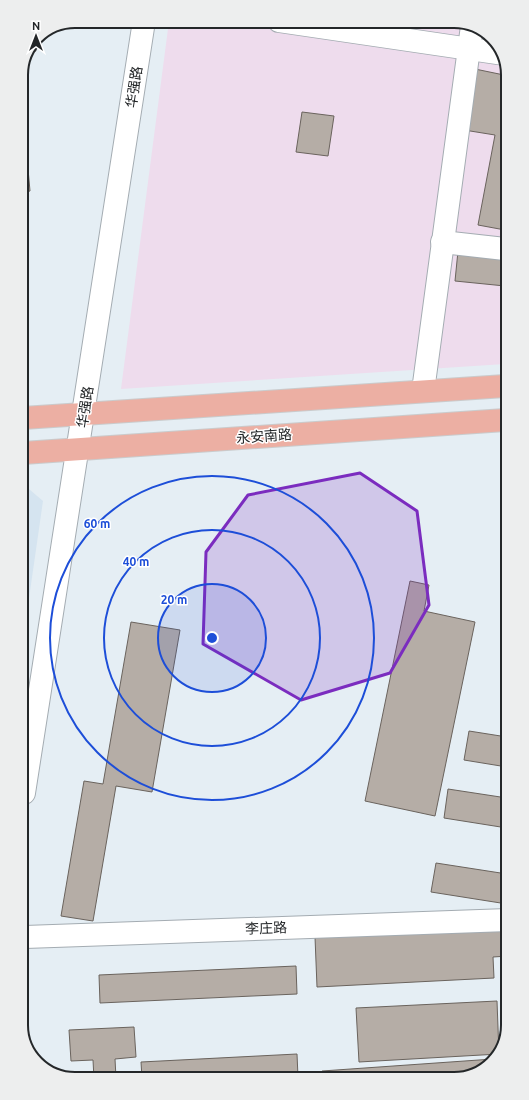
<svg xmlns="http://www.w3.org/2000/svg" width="529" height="1100" font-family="Ubuntu,'Noto Sans SC',sans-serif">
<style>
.built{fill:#d5e4f0}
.industrial{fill:#eedced}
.building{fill:#b5ada6;stroke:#6a635d}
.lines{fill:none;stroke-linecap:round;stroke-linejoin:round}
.minor-casing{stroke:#a4acb2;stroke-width:24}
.major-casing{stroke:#cacbcc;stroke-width:24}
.minor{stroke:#fff;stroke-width:22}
.major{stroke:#ecafa3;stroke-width:22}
.marked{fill:#7b2cbf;fill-opacity:0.2;stroke:#7b2cbf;stroke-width:3;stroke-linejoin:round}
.ring{fill:none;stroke:#1d4ed8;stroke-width:2}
.labels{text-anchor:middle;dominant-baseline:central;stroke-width:3;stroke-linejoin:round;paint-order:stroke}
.street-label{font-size:14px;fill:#242729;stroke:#fff}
.rim{fill:none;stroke:#242729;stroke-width:2}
.centre{fill:#1d4ed8;stroke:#fff;stroke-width:2}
.ring-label{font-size:12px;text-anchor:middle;font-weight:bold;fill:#1d4ed8;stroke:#fff;stroke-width:3;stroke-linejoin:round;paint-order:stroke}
</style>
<rect width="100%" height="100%" fill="#e5eef4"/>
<!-- built -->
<path class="built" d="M23,484L43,501L23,640Z"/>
<!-- industrial -->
<path class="industrial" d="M169,21H457L487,32L504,55L505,364L121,389Z"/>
<!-- building -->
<g class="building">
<path d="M481,30L487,32L496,44L479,41Z"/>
<path d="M35,41L36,51L30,52Z"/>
<path d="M475,69L504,75L505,230L478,225L495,135L464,130Z"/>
<path d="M302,112L334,116L328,156L296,152Z"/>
<path d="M21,158H27L30,191L22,193Z"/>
<path d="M458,251L505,256V286L455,281Z"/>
<path d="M410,581L429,585L424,611L475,622L435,816L365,801Z"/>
<path d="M131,622L180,630L152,792L116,786L93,921L61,916L84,781L103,784Z"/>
<path d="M469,731L507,737V767L464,760Z"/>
<path d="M448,789L507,798V828L444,818Z"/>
<path d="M436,863L507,874V904L431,892Z"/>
<path d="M508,928V956L493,957L494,978L317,987L315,937Z"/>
<path d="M296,966L297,994L100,1003L99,975Z"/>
<path d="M497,1001L499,1054L359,1062L356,1008Z"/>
<path d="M134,1027L136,1057L115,1059L116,1078L94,1079L93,1060L71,1061L69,1030Z"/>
<path d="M297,1054L298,1077L142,1078L141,1062Z"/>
<path d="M493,1059L474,1075L321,1076L322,1071Z"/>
</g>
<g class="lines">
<!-- minor casing -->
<g class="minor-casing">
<g id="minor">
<path d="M279,21L504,54"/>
<path d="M442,242L505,249"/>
<path d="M423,391L472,26"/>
<path d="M24,793L144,21"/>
<path d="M25,937L508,920"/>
</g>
</g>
<!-- major casing -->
<g class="major-casing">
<g id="major">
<path d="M23,418L505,386"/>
<path d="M23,453L505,420"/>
</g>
</g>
<!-- minor -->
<use href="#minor" class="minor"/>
<!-- major -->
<use href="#major" class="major"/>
</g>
<!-- marked area -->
<path class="marked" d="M360,473L417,511L429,605L390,673L301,700L203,644L206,552L248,495Z"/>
<!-- distance rings -->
<circle cx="212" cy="638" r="54" fill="#1d4ed8" fill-opacity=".12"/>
<g class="ring">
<circle cx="212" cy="638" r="54"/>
<circle cx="212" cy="638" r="108"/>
<circle cx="212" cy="638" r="162"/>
</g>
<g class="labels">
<!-- street labels -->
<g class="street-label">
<text transform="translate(134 87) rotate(-81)">华强路</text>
<text transform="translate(85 407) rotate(-81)">华强路</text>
<text transform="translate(264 436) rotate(-4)">永安南路</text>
<text transform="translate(266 928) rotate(-2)">李庄路</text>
</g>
</g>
<!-- crop -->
<path d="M0 0H529V1100H0ZM75 28H454A47 47 0 0 1 501 75V1025A47 47 0 0 1 454 1072H75A47 47 0 0 1 28 1025V75A47 47 0 0 1 75 28Z" fill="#edeeee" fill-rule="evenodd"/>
<path class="rim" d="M75 28H454A47 47 0 0 1 501 75V1025A47 47 0 0 1 454 1072H75A47 47 0 0 1 28 1025V75A47 47 0 0 1 75 28Z"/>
<circle cx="212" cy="638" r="6" class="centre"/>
<g class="ring-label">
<text x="97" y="528">60 m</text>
<text x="136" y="566">40 m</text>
<text x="174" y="604">20 m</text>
</g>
<!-- north arrow -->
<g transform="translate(36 36)" stroke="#ffffff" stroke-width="3" paint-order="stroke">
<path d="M0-3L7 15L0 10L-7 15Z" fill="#242729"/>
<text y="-6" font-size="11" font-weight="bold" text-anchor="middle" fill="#242729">N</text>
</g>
</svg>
